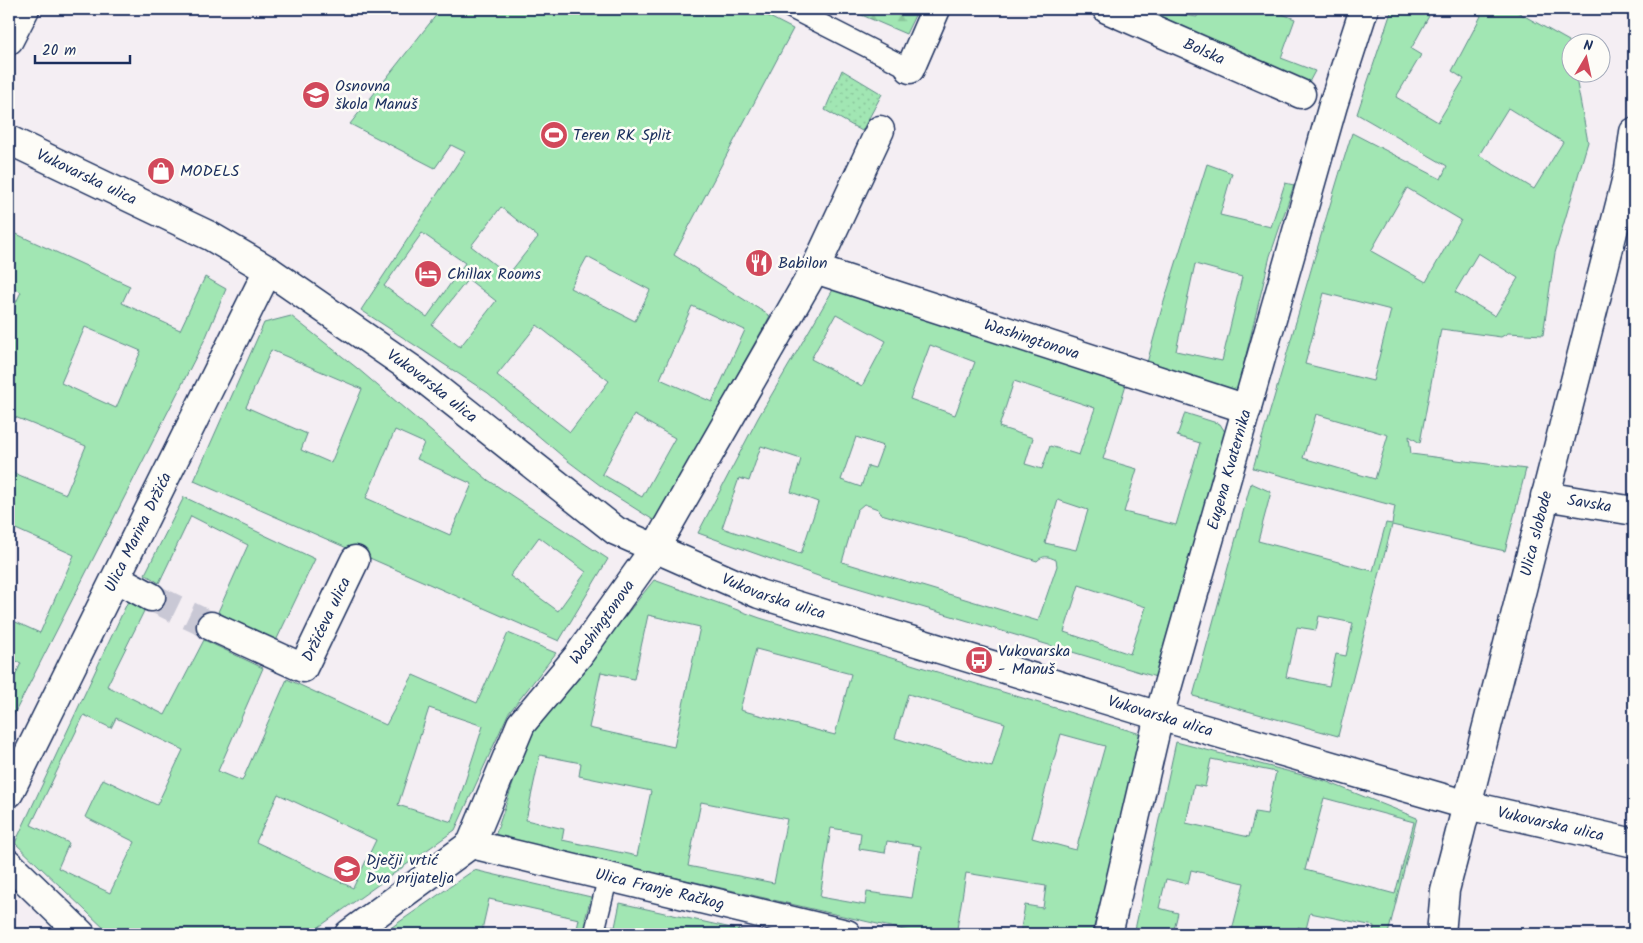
<svg xmlns="http://www.w3.org/2000/svg" width="1643" height="943" font-family="Kalam,sans-serif">
<style>
.grass{fill:url(#grass-dots);stroke:#5e8a88}
.forest{fill:url(#forest-firs);stroke:#5e8a88}
.garden{fill:#a1e6b3;stroke:#5e8a88;fill-rule:evenodd}
.lines{fill:none;stroke-linecap:round;stroke-linejoin:round}
.street-tunnel{stroke:#c9c8d5;stroke-width:28;stroke-dasharray:28 14;stroke-linecap:butt}
.lane-casing{stroke:#1b2f5e;stroke-width:22}
.street-casing{stroke:#1b2f5e;stroke-width:31}
.secondary-casing{stroke:#1b2f5e;stroke-width:31}
.lane{stroke:#fdfcf7;stroke-width:19}
.street{stroke:#fdfcf7;stroke-width:28}
.secondary{stroke:#fdfcf7;stroke-width:28}
.labels{text-anchor:middle;dominant-baseline:central;stroke-width:5;stroke-linejoin:round;paint-order:stroke}
.street-label{font-size:16px;fill:#1b2f5e;stroke:#fdfcf7}
.poi-label{font-size:16px;fill:#1b2f5e;stroke:#fdfcf7;text-anchor:start}
</style>
<defs>
<pattern id="grass-dots" width="8" height="8" patternUnits="userSpaceOnUse" patternTransform="scale(1.25)"><rect width="8" height="8" fill="#a1e6b3"/><path d="M2 2h.1M6 6h.1" fill="none" stroke="#8ac69c" stroke-width="1.8" stroke-linecap="round"/></pattern>
<pattern id="forest-firs" width="22" height="20" patternUnits="userSpaceOnUse" patternTransform="scale(1.25)"><rect width="22" height="20" fill="#a1e6b3"/><path d="M5 1l3.5 6h-7zM16 11l3.5 6h-7z" fill="#8ac69c"/></pattern>
</defs>
<rect width="100%" height="100%" fill="#f4eef3"/>
<filter id="ink" filterUnits="userSpaceOnUse"><feTurbulence type="fractalNoise" baseFrequency=".02" numOctaves="2"/><feDisplacementMap in="SourceGraphic" scale="10" xChannelSelector="R" yChannelSelector="G"/><feConvolveMatrix kernelMatrix="1 2 1 2 8 2 1 2 1" color-interpolation-filters="sRGB"/></filter>
<g filter="url(#ink)">
<!-- grass -->
<path class="grass" d="M842,70L882,94L862,131L825,110Z"/>
<!-- forest -->
<path class="forest" d="M851,9H918L906,34L850,10Z"/>
<!-- garden -->
<g class="garden">
<path d="M441,9H754L793,29L674,255L770,316L655,521L609,492L568,461L488,393L361,310L465,152L451,145L435,168L350,124ZM501,207L538,237L508,275L471,246ZM422,233L465,263L427,317L384,286ZM587,257L650,290L635,321L570,288ZM468,279L496,301L460,347L432,325ZM692,306L745,330L712,402L660,379ZM537,325L609,381L570,432L497,375ZM634,415L675,438L642,497L602,474Z"/>
<path d="M1143,9L1197,17L1198,9H1269L1295,19L1281,58L1315,71L1308,84L1225,51Z"/>
<path d="M1392,9H1420L1419,11L1429,16L1411,49L1421,55L1396,97L1438,122L1464,79L1452,71L1481,16L1469,9H1512L1569,41L1570,72L1575,73L1588,142L1555,253L1543,335L1508,333L1501,337L1441,329L1420,443L1409,436L1411,454L1526,469L1505,551L1392,525L1338,736L1193,696L1251,483L1271,492L1258,541L1373,571L1386,523L1392,524L1395,506L1253,468C1287,357 1317,244 1352,133L1441,179L1447,166L1357,114ZM1508,108L1563,142L1534,189L1479,155ZM1407,188L1461,220L1426,282L1371,251ZM1478,253L1518,278L1495,316L1455,292ZM1324,293L1391,310L1373,381L1305,364ZM1316,414L1388,435L1375,479L1303,458ZM1319,616L1353,623L1346,656L1336,654L1329,686L1286,677L1297,627L1316,630Z"/>
<path d="M1207,164L1232,173L1220,215L1271,227L1285,183L1294,185L1270,256L1237,392L1145,370L1162,308ZM1195,264L1242,277L1222,361L1176,351Z"/>
<path d="M12,232L130,286L122,303L180,330L205,277L226,289L206,337L9,724V689L21,663L9,658V619L40,633L74,555L9,526V471L66,494L86,446L15,417L9,431V317L21,292L9,285V238ZM85,327L141,351L116,408L61,383Z"/>
<path d="M834,288L1128,378L1103,459L1137,469L1124,512L1176,525L1200,443L1177,436L1185,413L1220,424L1225,432L1156,677L821,577L698,533L758,418ZM836,314L886,341L862,386L811,359ZM930,345L975,362L955,415L910,399ZM1014,381L1095,408L1079,455L1050,446L1042,469L1025,464L1033,438L999,427ZM856,437L883,446L875,468L868,466L861,487L841,480ZM761,446L801,459L791,492L818,502L801,554L722,528L739,478L749,481ZM1058,500L1088,510L1076,550L1045,543ZM864,504L878,509L881,514L965,538L1037,561C1043,555 1048,556 1056,560L1057,566L1038,621L842,562L857,510ZM1079,585L1146,607L1130,654L1064,632Z"/>
<path d="M291,316L357,368L488,480L608,559L559,641L194,481L264,323ZM271,350L362,389L331,463L301,450L307,434L246,407ZM395,430L424,443L417,459L472,484L450,535L366,498ZM539,537L586,572L558,611L510,576Z"/>
<path d="M184,497L315,559L275,643L218,612L248,545L191,516L159,583L145,574Z"/>
<path d="M654,580L760,618L1144,735L1092,934H1020L1025,905L1043,908L1046,886L966,873L957,929L986,934H921L495,836L529,737ZM648,615L700,627L674,747L589,728L601,672L634,679ZM756,649L851,674L835,735L740,710ZM908,694L1005,723L992,767L895,738ZM1061,734L1105,746L1076,850L1032,838ZM540,755L581,763L579,776L651,791L637,856L562,840L564,829L526,820ZM701,802L787,819L774,883L688,866ZM831,828L861,833L859,849L885,853L887,841L921,846L912,898L867,892L865,905L820,897Z"/>
<path d="M129,599L146,607L107,686L165,715L204,640L263,668L218,771L242,781L287,679L386,725L413,675L477,703L508,633L556,653L508,714L455,830L309,934H110L15,843ZM429,708L483,726L452,822L398,805ZM84,715L111,728L116,718L183,750L157,805L103,779L85,817L135,842L110,893L58,868L69,843L31,825ZM278,794L376,840L353,888L256,842Z"/>
<path d="M1176,742L1325,781L1417,818L1388,934H1373L1374,926L1310,913L1306,929L1298,927L1296,934H1231L1244,883L1191,870L1188,884L1166,879L1159,908L1178,913L1173,934H1134ZM1211,759L1276,772L1267,814L1255,812L1249,837L1186,823L1194,785L1205,787ZM1324,798L1414,822L1395,894L1305,870Z"/>
<path d="M474,870L591,897L585,920L615,927L620,903L758,934H647L633,931L632,934H576L579,919L489,899L481,934H382Z"/>
</g>
<g class="lines">
<!-- street-tunnel -->
<path class="street-tunnel" d="M151,597L211,626"/>
<!-- lane casing -->
<g class="lane-casing">
<g id="lane">
<path d="M792,9L910,69"/>
<path d="M594,934L608,877"/>
</g>
</g>
<!-- street casing -->
<g class="street-casing">
<g id="street">
<path id="s1" d="M1107,9L1301,94"/>
<path d="M9,40L25,9"/>
<path d="M910,69L936,9"/>
<path id="s2" d="M815,269L1247,409"/>
<path id="s3" d="M1545,496L1634,511"/>
<path d="M127,584L151,597"/>
<path id="s4" d="M211,626L303,668L355,560"/>
<path id="s5" d="M9,793L268,270"/>
<path id="s6" d="M471,844L847,934"/>
<path d="M9,864L81,934"/>
<path id="s7" d="M349,934L471,844L521,724L578,656L655,548L815,269L880,130"/>
<path id="s8" d="M1108,934L1159,716L1333,105L1364,9"/>
</g>
</g>
<!-- secondary casing -->
<g class="secondary-casing">
<g id="secondary">
<path id="s9" d="M9,140L210,236L268,270L413,370L616,531L759,594L1159,716L1467,805L1634,843"/>
<path id="s10" d="M1441,934L1445,890L1455,852L1629,169L1634,132"/>
</g>
</g>
<!-- lane -->
<use href="#lane" class="lane"/>
<!-- street -->
<use href="#street" class="street"/>
<!-- secondary -->
<use href="#secondary" class="secondary"/>
</g>
</g>
<!-- icons -->
<defs>
<g id="school-disc" transform="scale(1.4375)"><circle r="9.5" fill="#d1495b" stroke="#fdfcf7"/><path d="M0-5L7-2L0 1L-7-2ZM-4 1L0 2.5L4 1V4Q0 6-4 4Z" fill="#fff"/></g>
<g id="stadium-disc" transform="scale(1.4375)"><circle r="9.5" fill="#d1495b" stroke="#fdfcf7"/><path d="M0-5a6.5 5 0 1 0 0 10a6.5 5 0 1 0 0-10ZM-3.5-1.8h7v3.6h-7Z" fill="#fff"/></g>
<g id="shop-disc" transform="scale(1.4375)"><circle r="9.5" fill="#d1495b" stroke="#fdfcf7"/><path d="M-5-2.5h2.3a2.7 3.5 0 0 1 5.4 0H5L5.5 6h-11ZM-1.5-2.5h3a1.5 2.3 0 0 0-3 0Z" fill="#fff"/></g>
<g id="restaurant-disc" transform="scale(1.4375)"><circle r="9.5" fill="#d1495b" stroke="#fdfcf7"/><path d="M-5-6h1v4h1v-4h1v4h1v-4h1v5L-1.5 .5V6h-2V.5L-5-1ZM5-6V6H3V1.5H1.5Q1.5-4 5-6Z" fill="#fff"/></g>
<g id="hotel-disc" transform="scale(1.4375)"><circle r="9.5" fill="#d1495b" stroke="#fdfcf7"/><path d="M-6-4.5h1.5V1H6V5H4.5V3h-9V5H-6ZM-4 0a1.8 1.8 0 1 1 3.6 0ZM.5 0V-2.5h3Q6-2.5 6 0Z" fill="#fff"/></g>
<g id="bus-disc" transform="scale(1.4375)"><circle r="9.5" fill="#d1495b" stroke="#fdfcf7"/><path d="M-5-6H5V4H4V6H2V4H-2V6H-4V4H-5ZM-3.5-4V0h7V-4ZM-3.5 1.2v1.5H-2V1.2ZM2 1.2v1.5H3.5V1.2Z" fill="#fff"/></g>
</defs>
<g fill-rule="evenodd">
<use href="#school-disc" x="316" y="95"/>
<use href="#stadium-disc" x="554" y="135"/>
<use href="#shop-disc" x="161" y="171"/>
<use href="#restaurant-disc" x="759" y="263"/>
<use href="#hotel-disc" x="428" y="274"/>
<use href="#bus-disc" x="979" y="660"/>
<use href="#school-disc" x="347" y="869"/>
</g>
<g class="labels">
<!-- street labels -->
<g class="street-label">
<text stroke="none"><textPath href="#s1" startOffset="106">Bolska</textPath></text>
<text stroke="none"><textPath href="#s9" startOffset="86">Vukovarska ulica</textPath></text>
<text stroke="none"><textPath href="#s2" startOffset="228">Washingtonova</textPath></text>
<text stroke="none"><textPath href="#s9" startOffset="491">Vukovarska ulica</textPath></text>
<text stroke="none"><textPath href="#s8" startOffset="480">Eugena Kvaternika</textPath></text>
<text stroke="none"><textPath href="#s3" startOffset="45">Savska</textPath></text>
<text stroke="none"><textPath href="#s5" startOffset="291">Ulica Marina Držića</textPath></text>
<text stroke="none"><textPath href="#s10" startOffset="412">Ulica slobode</textPath></text>
<text stroke="none"><textPath href="#s9" startOffset="896">Vukovarska ulica</textPath></text>
<text stroke="none"><textPath href="#s4" startOffset="155">Držićeva ulica</textPath></text>
<text stroke="none"><textPath href="#s7" startOffset="412">Washingtonova</textPath></text>
<text stroke="none"><textPath href="#s9" startOffset="1301">Vukovarska ulica</textPath></text>
<text stroke="none"><textPath href="#s9" startOffset="1706">Vukovarska ulica</textPath></text>
<text stroke="none"><textPath href="#s6" startOffset="194">Ulica Franje Račkog</textPath></text>
</g>
<!-- poi labels -->
<g class="poi-label">
<text x="335" y="86">Osnovna<tspan x="335" dy="18">škola Manuš</tspan></text>
<text x="573" y="135">Teren RK Split</text>
<text x="180" y="171">MODELS</text>
<text x="778" y="263">Babilon</text>
<text x="447" y="274">Chillax Rooms</text>
<text x="998" y="651">Vukovarska<tspan x="998" dy="18">- Manuš</tspan></text>
<text x="366" y="860">Dječji vrtić<tspan x="366" dy="18">Dva prijatelja</tspan></text>
</g>
</g>
<!-- margin -->
<rect width="1643" height="943" fill="none" stroke="#fdfcf7" stroke-width="30"/>
<rect x="15" y="15" width="1613" height="913" fill="none" stroke="#1b2f5e" stroke-width="2" filter="url(#ink)"/>
<!-- north arrow -->
<g transform="translate(1586 58) rotate(9)"><circle r="24" fill="#fdfcf7" stroke="#a3aaba"/>
<path d="M0-4L9 19L0 12L-9 19Z" fill="#d1495b"/>
<text y="-8" font-size="14" font-weight="bold" text-anchor="middle" fill="#1b2f5e">N</text>
</g>
<!-- scale -->
<path d="M35 55v8h95v-8" fill="none" stroke="#1b2f5e" stroke-width="2.5"/>
<text x="42" y="55" font-size="15" fill="#1b2f5e" stroke="#fdfcf7" stroke-width="4" paint-order="stroke">20 m</text>
</svg>
